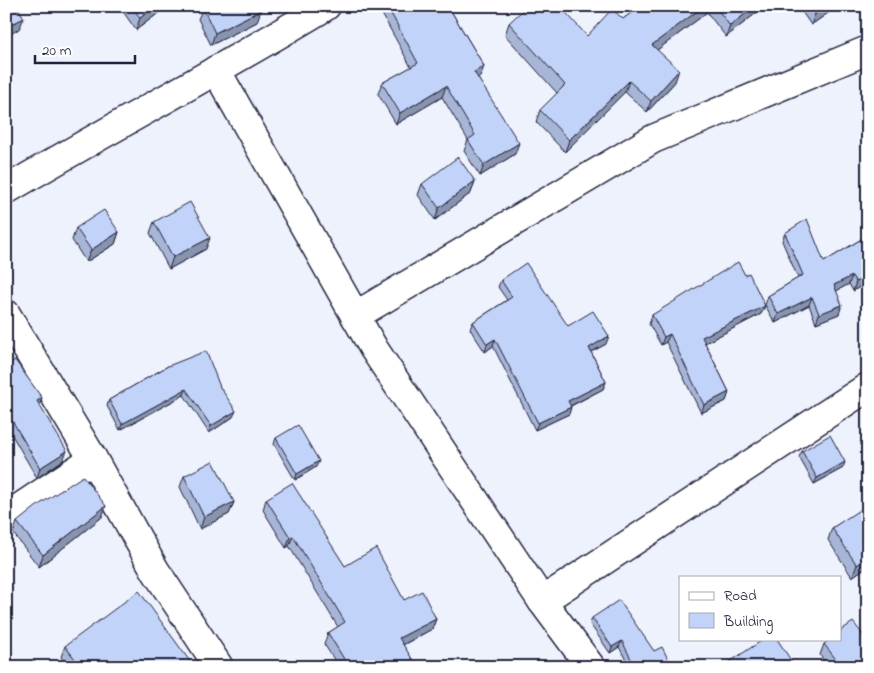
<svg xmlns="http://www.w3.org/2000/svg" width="874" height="673" font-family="'Indie Flower',sans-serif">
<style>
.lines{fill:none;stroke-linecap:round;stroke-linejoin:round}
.street-casing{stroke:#22223b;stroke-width:31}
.street{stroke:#fff;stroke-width:28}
.wall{fill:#a7b5d6;stroke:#22223b}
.shaded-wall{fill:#8894ae;stroke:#22223b}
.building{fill:#c2d3f9;stroke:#22223b}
</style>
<rect width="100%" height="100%" fill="#edf2fd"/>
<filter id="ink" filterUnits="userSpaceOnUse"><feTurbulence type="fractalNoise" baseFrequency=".02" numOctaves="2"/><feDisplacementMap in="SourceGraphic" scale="10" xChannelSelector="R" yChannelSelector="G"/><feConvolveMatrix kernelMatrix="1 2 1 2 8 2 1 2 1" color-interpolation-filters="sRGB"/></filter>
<g filter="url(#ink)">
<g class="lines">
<!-- street casing -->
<g class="street-casing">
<g id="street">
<path d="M216,70L374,349L542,601L591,667"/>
<path d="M6,190C112,127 221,70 326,6"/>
<path d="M6,314L93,459L155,570L219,667"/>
<path d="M355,316L653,139L868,50"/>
<path d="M6,517L93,459"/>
<path d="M542,601L868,387"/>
</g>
</g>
<!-- street -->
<use href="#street" class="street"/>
</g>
<!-- wall -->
<g class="wall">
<path d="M119,6H168L136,30Z"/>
<path d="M384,6H448L484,66L480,77L478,78L515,154L480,176L464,151L468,140L442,97L396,124L378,94L382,83L411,67L382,14Z"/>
<path d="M640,6H765L726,37L706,11L705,14L657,50L675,82L647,112L625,92L565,152L536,122L540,110L557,93L505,35L509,23L587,36L623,19Z"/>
<path d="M798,6H838L811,25Z"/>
<path d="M203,8L257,22L211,45L198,19Z"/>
<path d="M475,181L471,193L435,220L418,195L422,184Z"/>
<path d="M154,222L206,249L169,269L150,233Z"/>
<path d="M76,228L119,232L115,244L86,262L72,240Z"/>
<path d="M785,233L824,262L868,235V282L853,291L849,284L836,291L839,314L816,323L809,305L775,323L765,305L768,296L798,278L782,241Z"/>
<path d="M745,275L765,306L761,314L705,343L729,392L726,401L701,413L666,342L661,345L649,324L652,315Z"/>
<path d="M501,280L568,326L606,344L591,352L606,382L603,389L571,406L569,414L535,430L493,346L485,352L470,329L473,322L507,300L498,287Z"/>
<path d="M6,366L42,398L39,405L63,460L37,478L6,425Z"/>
<path d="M168,366L220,387L233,417L209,433L184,395L120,430L107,406L109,400Z"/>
<path d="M276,438L316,467L295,480L274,444Z"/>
<path d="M802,451L843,468L814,484L799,457Z"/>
<path d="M184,476L234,502L229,514L200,529L180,487Z"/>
<path d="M266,499L345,566L404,600L436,619L432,629L403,645L414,662L412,667H339L324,644L328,633L338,627L289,546L286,548L263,510Z"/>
<path d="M868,506V566L852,577L828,540L832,528Z"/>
<path d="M102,517L39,567L13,533L17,522Z"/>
<path d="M592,618L654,651L672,667H630L619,647L610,653L590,624Z"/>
<path d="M824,644L868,667H828L820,655Z"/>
<path d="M65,646L194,667H69L61,657Z"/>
</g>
<!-- shaded-wall -->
<g class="shaded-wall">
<path d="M156,6H168L136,30L140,18Z"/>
<path d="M704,6H708L705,14L648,57L652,45Z"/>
<path d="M755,6H765L726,37L730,26Z"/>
<path d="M826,6H838L811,25L815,14Z"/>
<path d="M261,10L257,22L211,45L215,33Z"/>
<path d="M24,18L19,29L6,37V27Z"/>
<path d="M484,66L480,77L470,83L474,72Z"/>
<path d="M679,70L675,82L647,112L651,101Z"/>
<path d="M629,81L625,92L565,152L569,140Z"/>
<path d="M446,86L442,97L396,124L400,113Z"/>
<path d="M519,143L515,154L480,176L484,165Z"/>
<path d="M475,181L471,193L435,220L439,208Z"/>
<path d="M119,232L115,244L86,262L91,250Z"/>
<path d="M210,238L206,249L169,269L173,257Z"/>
<path d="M868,275V282L853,291L856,282Z"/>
<path d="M852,276L849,284L831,294L834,285Z"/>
<path d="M812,297L809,305L775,323L778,314Z"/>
<path d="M842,305L839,314L816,323L819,314Z"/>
<path d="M765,306L761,314L699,346L702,337Z"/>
<path d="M670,334L666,342L661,345L664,337Z"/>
<path d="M609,336L606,344L586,355L589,348Z"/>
<path d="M495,339L493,346L485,352L487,344Z"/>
<path d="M606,382L603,389L566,408L568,401Z"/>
<path d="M186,389L184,395L120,430L122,424Z"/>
<path d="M729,392L726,401L701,413L704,405Z"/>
<path d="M42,398L39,407L37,401Z"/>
<path d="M571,407L569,414L535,430L538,423Z"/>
<path d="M236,411L233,417L209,433L211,426Z"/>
<path d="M67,451L63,460L37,478L40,468Z"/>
<path d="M319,461L316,467L295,480L297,474Z"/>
<path d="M845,462L843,468L814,484L817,478Z"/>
<path d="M234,502L229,514L200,529L204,517Z"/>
<path d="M106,506L102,517L39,567L43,555Z"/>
<path d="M293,536L289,546L286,548L290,537Z"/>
<path d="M868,557V566L852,577L857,565Z"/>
<path d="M436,619L432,629L395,649L399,638Z"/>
<path d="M622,641L619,647L610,653L612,647Z"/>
<path d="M868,660V667H859Z"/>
<path d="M414,662L412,667H406Z"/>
</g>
<!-- building -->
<g class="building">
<path d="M6,6H17L24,18L6,27Z"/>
<path d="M132,6H156L140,18Z"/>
<path d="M206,6H259L261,10L215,33L203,8Z"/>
<path d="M387,6H448L484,66L474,72L519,143L484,165L468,140L475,135L446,86L400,113L382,83L418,63Z"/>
<path d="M527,6H560L587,36L612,9L623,19L640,6H704L652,45L679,70L651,101L629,81L569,140L540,110L565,85L509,23Z"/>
<path d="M715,6H755L730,26Z"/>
<path d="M810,6H826L815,14Z"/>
<path d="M458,157L475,181L439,208L422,184Z"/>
<path d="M190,202L210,238L173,257L154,222Z"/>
<path d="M104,210L119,232L91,250L76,228Z"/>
<path d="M807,219L824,262L868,235V275L856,282L852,276L834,285L842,305L819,314L812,297L778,314L768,296L803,275L785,233Z"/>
<path d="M738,262L745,275L749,273L765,306L702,337L729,392L704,405L670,334L664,337L652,315Z"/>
<path d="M526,263L568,326L593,311L609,336L589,348L606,382L568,401L571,407L538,423L495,339L487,344L473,322L512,297L501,280Z"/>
<path d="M206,351L220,387L236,411L211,426L186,389L122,424L109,400L168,366Z"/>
<path d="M15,360L42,398L37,401L67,451L40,468L6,410V366Z"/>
<path d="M298,425L319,461L297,474L276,438Z"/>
<path d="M830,435L845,462L817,478L802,451Z"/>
<path d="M213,461L234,502L204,517L184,476Z"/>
<path d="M83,476L106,506L43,555L17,522L37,506Z"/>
<path d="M292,483L345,566L376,548L404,600L422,591L436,619L399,638L414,662L406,667H349L328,633L345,622L293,536L290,537L266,499Z"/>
<path d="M867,505L868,557L857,565L832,528Z"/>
<path d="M139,591L194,667H81L65,646Z"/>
<path d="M619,600L654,651L662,647L672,667H635L622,641L612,647L592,618Z"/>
<path d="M853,622L868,641V660L859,667H842L824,644L830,639H840V631Z"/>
<path d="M764,639H777L794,665L792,667H731L728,663Z"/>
</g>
</g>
<!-- margin -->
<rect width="874" height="673" fill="none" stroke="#fff" stroke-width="25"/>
<rect x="12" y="12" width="849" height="648" fill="none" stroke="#22223b" stroke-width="2" filter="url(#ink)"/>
<!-- legend -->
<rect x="679" y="576" width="162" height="65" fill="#ffffff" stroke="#a7a7b1"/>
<rect x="689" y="592" width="25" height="8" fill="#ffffff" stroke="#a7a7b1"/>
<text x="724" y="600" font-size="15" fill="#22223b">Road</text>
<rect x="689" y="613" width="25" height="15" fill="#c2d3f9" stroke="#a7a7b1"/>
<text x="724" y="626" font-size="15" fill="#22223b">Building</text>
<!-- scale -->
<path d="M35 55v8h100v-8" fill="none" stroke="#22223b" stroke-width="2.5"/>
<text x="42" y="55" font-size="15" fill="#22223b" stroke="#ffffff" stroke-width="4" paint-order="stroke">20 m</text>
</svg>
